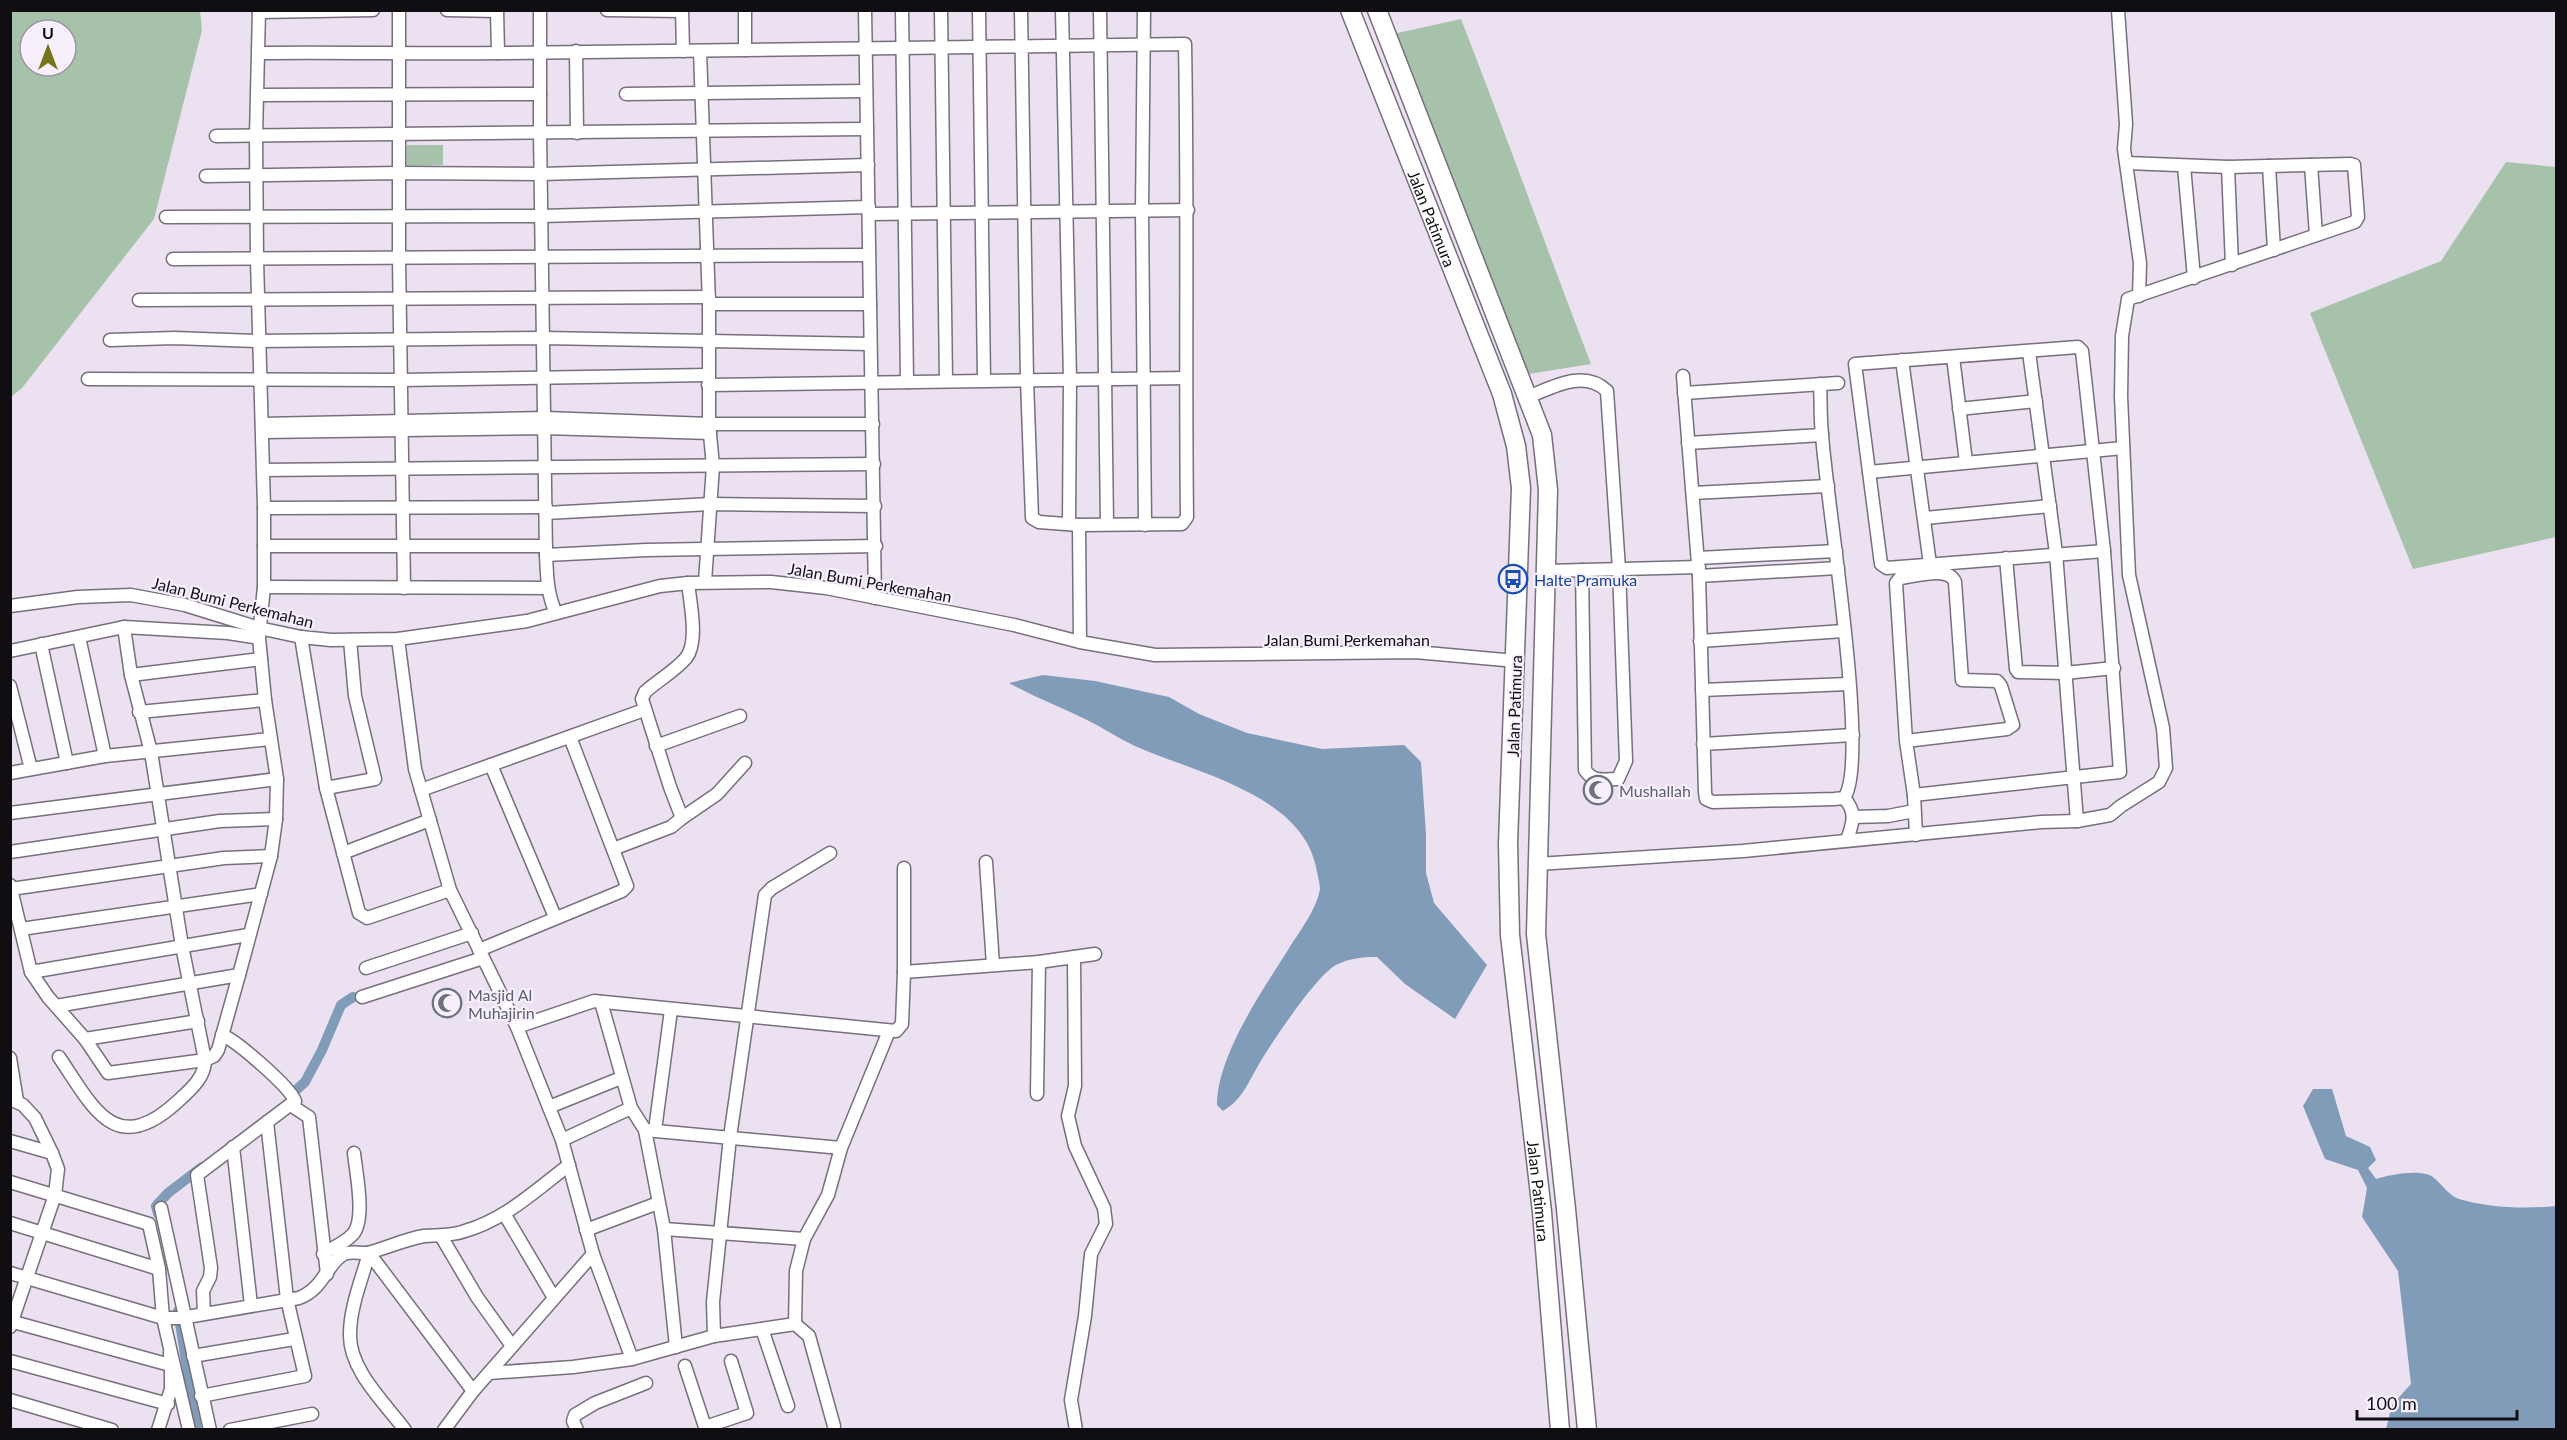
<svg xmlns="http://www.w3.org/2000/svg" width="2567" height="1440" font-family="Lato,sans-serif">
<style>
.green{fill:#a6c2aa;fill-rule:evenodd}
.water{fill:#819cb9}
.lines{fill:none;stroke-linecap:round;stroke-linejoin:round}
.canal{stroke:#819cb9;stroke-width:10}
.minor-casing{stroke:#776f7c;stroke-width:15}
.highway-casing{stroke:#776f7c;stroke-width:21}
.minor{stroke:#fff;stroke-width:12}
.highway{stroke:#fff;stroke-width:18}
.labels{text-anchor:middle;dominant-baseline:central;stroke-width:4.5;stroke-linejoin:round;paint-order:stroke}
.street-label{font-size:16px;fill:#110e13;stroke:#f8effd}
.transit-label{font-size:16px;fill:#164399;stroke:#f8effd;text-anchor:start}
.worship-label{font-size:16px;fill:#5b616d;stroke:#f8effd;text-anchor:start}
</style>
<rect width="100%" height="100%" fill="#ebe1f0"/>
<!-- green -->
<g class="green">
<path d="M11,10L200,11L202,30L154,219L22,388L11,397ZM30,30H66V66H30Z"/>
<path d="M1461,19C1506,134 1547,250 1591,364L1523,375L1393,34Z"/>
<path d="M407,145H443V165L407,166Z"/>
<path d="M2506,162L2556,167V537L2413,569L2310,313L2441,261Z"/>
</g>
<!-- water -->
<g class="water">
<path d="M1043,675L1095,681L1169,697L1199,714L1247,733L1322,749L1404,745L1421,762L1426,834V873L1434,903L1487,965L1455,1019L1405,984L1377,957C1362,957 1350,958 1336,965C1316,976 1272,1042 1259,1064C1248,1083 1242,1100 1223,1111L1217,1105C1217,1056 1262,991 1288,950C1299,932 1316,911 1320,889C1320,884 1318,877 1317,872C1305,794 1195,773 1135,746C1118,738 1103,728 1087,720C1061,707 1034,697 1009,683Z"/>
<path d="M2313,1089H2332L2346,1136L2370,1147L2376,1160L2368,1168L2376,1179C2389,1175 2423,1168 2434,1178C2442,1184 2449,1196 2459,1199C2490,1208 2524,1209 2556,1206V1429H2386L2392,1405L2411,1384L2398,1271L2362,1217L2367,1188L2358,1170L2325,1159L2303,1106Z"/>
</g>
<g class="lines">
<!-- canal -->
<g class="canal">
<path d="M294,1092L305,1082L322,1050L341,1005L353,997"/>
<path d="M158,1214L156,1206L168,1193L202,1167"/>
<path d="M178,1311L197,1430"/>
</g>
<!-- minor casing -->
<g class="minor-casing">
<g id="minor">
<path d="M399,10V259L404,588"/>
<path d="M447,10L497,11"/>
<path d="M497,10L498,53"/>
<path d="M540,10V133L546,555C547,575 547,594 556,613"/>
<path d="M607,10L682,11"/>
<path d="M682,10L683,51"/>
<path d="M745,10V50"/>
<path d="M865,10L875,598"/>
<path d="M902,10L907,382"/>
<path d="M941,10L946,381"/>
<path d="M979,10L984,380"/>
<path d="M1062,10L1070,379L1069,524"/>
<path d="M1100,10L1107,524"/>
<path d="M1144,10L1142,211L1145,525"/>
<path d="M2118,10L2126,124L2124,149L2140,263L2139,296"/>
<path d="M259,12L373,10"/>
<path d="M576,51L577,133"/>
<path d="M700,51L709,304V424L713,466L705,582"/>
<path d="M259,53C340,52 421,54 501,53C729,51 957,47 1185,44C1188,202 1185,359 1187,517L1182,524L1079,525L1039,522L1032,518L1027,380L1021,10"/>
<path d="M626,94L866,91"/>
<path d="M258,95L540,94"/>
<path d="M216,136L866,129"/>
<path d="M2311,165L2316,235"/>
<path d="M2184,166L2194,278"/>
<path d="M2269,166L2274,250"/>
<path d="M2228,167L2232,265"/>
<path d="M206,176L399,173L541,174L868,165"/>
<path d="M869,214L1188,210"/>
<path d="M166,217L541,216L869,207"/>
<path d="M173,259L869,255"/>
<path d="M139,300L709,297"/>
<path d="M709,304H870"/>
<path d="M110,340L174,338L259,341L543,338L870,344"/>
<path d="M2078,347L2082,351L2104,551L1887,568L1881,564L1855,364Z"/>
<path d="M2029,352L2056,553L2077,821"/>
<path d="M1953,357L1966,462"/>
<path d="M1902,360L1930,564"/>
<path d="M1683,376L1699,576L1705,792L1706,799L1713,802L1834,799L1844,798C1871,762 1825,493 1822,434C1820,418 1821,401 1820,384"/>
<path d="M88,379L401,380L708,375"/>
<path d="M708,385L1185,378"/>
<path d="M1684,393L1838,383"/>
<path d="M1528,397C1553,387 1584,369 1607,391L1619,569L1626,761L1618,779C1605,779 1593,783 1585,770L1582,570"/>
<path d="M1959,409L2036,401"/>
<path d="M262,424L546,418L709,424H873"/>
<path d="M263,432L545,428L710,433"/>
<path d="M1688,443L1822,435"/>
<path d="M264,470L874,464"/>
<path d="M1869,472L2123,448"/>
<path d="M1693,493L1828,486"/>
<path d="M264,508L546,507"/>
<path d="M546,513L710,504L875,506"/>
<path d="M1925,518L2050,506"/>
<path d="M1079,525L1080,642"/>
<path d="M264,546H546"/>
<path d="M546,555L646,550L876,546"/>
<path d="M1698,558L1836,551"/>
<path d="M2006,558L2016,669L2018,672L2065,673L2114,668"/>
<path d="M1546,571L1699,567"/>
<path d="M1699,576L1838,568"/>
<path d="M688,583C690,602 699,642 686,658C675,671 657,681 645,692L642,699L670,787L682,818L717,794L745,763"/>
<path d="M264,587L548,588"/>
<path d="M10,606L78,597L131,595L185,605L259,628L301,637L331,640L398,639L527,621L660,586L688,583L771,582L826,588L1014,625L1080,642L1155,655L1415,652L1516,661"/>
<path d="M259,636L264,587V508L257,260L256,136L259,10"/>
<path d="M79,637L105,756"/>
<path d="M301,637L326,788L359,913L367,918L450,890"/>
<path d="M398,639L415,769L450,890L517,1027L562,1140L593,1254L473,1391L444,1430"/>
<path d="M1700,641L1844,631"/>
<path d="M41,644L67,763"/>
<path d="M10,651L124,627L228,633L259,638L265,700L277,779L276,819L271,856L239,975L56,1006"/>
<path d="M131,675L261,659"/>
<path d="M10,686L31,769"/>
<path d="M1702,690L1848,684"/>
<path d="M139,712L265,700"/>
<path d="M1906,741L2007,729L2013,725L2001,686L1997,681L1962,680L1955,582C1948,565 1915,577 1900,578L1896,583L1906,741L1914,795L1916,835"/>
<path d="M1703,744L1853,735"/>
<path d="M656,746L740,716"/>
<path d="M491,765L555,917"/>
<path d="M10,773L105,756L270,739"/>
<path d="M326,788L375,779L355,696L350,640"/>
<path d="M421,790L644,710"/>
<path d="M1914,795L2120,772L2104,551"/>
<path d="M1844,798C1857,812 1853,823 1847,840"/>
<path d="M10,813L277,779"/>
<path d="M1854,817L1888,816L1914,811"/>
<path d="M613,849L671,827L682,818"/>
<path d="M10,852L220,821L276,819"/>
<path d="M343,853L430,820"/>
<path d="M986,862L993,965"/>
<path d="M1537,864L1743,851L2041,822L2077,821L2110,815L2121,806L2159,782L2166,768L2163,728L2129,575L2121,396L2122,336L2128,299L2355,222L2358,217L2354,165L2351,164L2228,167L2127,163"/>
<path d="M904,868V972"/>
<path d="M10,885L31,972L48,997L85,1039L108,1073L205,1060L214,1056L218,1050L239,975"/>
<path d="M11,889L224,858L271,856"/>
<path d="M21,929L261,894"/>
<path d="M479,950L622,891L627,886L570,737"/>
<path d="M1074,957L1075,1086L1068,1116L1075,1146L1104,1208L1106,1224L1091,1254L1085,1316L1071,1400L1076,1430"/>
<path d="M366,968L472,933"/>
<path d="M31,972L248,935"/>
<path d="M362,997L483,958"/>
<path d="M601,1002L631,1108L645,1130L664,1229L676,1347"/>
<path d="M517,1027L594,1001L896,1031L902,1024L904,972L1039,962L1095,954"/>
<path d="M85,1039L198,1021"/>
<path d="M59,1057C93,1107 115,1159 177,1102C190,1090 205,1078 205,1060L182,946L151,752L131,675L124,627"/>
<path d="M10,1058L17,1101"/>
<path d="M1037,1094L1039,962"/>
<path d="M10,1099L23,1105L35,1118L52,1153L58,1169L55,1195L10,1327"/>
<path d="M292,1106L309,1117L327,1274"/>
<path d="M549,1107L621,1078"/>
<path d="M645,1130L841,1148"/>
<path d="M655,1130L671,1010"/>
<path d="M562,1140L631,1108"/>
<path d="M10,1141L52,1153"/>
<path d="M233,1147L251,1305"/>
<path d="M10,1182L149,1224L159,1269L163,1318L189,1430"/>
<path d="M161,1208L210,1430"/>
<path d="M505,1215L554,1298"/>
<path d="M10,1223L159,1269"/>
<path d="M664,1229L804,1239"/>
<path d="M586,1230L658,1203"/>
<path d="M441,1236L477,1297L512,1346"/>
<path d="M323,1254C332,1248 344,1243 351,1236C367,1223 356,1173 354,1153"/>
<path d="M593,1254L632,1359"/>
<path d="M10,1273L163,1318H181L299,1298C325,1288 327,1262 344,1254C353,1250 363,1255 371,1252C389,1247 406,1239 424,1236C438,1235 452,1236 465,1231C506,1219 536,1190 569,1165"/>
<path d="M204,1313L203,1291L210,1277L211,1268L197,1175L295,1101C290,1087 237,1041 222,1035"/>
<path d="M10,1321L170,1365V1352"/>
<path d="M795,1324L809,1336L834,1426"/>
<path d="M762,1329L788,1406"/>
<path d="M714,1336L713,1302L730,1137L765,895L772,888L830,853"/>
<path d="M193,1356L294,1339"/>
<path d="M10,1361L168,1404"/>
<path d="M685,1366L706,1430"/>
<path d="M489,1373L573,1367L632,1359L714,1336L795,1324L796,1271L804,1239L828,1195L841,1148L889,1031"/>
<path d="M201,1396L305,1376L287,1299L267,1122"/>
<path d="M10,1400L112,1430"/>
<path d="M705,1427L747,1413L731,1361"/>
<path d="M158,1430L171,1389V1369"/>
<path d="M230,1430L312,1414"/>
<path d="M405,1430C385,1403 349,1370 350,1334C350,1307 362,1279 369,1253L473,1391"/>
<path d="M577,1430L573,1421L575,1415L595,1403L646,1383"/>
</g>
</g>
<!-- highway casing -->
<g class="highway-casing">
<g id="highway">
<path id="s1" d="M1350,10L1502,394L1516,446L1521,488L1508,843L1510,935L1542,1212L1560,1430"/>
<path d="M1377,10L1542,435L1548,490L1536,934L1566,1209L1587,1430"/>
</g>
</g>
<!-- minor -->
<use href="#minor" class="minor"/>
<!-- highway -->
<use href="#highway" class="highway"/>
</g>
<!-- icons -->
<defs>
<g id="bus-ring" transform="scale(1.5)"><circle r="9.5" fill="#f8effd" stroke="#1a4fb4" stroke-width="1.5"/><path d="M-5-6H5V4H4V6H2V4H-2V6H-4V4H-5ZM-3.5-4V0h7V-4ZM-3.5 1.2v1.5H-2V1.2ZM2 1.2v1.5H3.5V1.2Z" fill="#1a4fb4"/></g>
<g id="mosque-ring" transform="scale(1.5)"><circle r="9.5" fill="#f8effd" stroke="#6b7280" stroke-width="1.5"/><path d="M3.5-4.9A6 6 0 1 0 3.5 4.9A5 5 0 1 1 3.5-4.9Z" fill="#6b7280"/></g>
</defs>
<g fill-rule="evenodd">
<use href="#bus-ring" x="1513" y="579"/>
<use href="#mosque-ring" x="1598" y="790"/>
<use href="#mosque-ring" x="447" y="1003"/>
</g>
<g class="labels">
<!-- street labels -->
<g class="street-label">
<text stroke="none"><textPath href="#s1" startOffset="224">Jalan Patimura</textPath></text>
<text transform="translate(870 582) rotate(10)">Jalan Bumi Perkemahan</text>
<text transform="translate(233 602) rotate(14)">Jalan Bumi Perkemahan</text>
<text x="1347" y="639">Jalan Bumi Perkemahan</text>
<text transform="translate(1514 706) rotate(-88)">Jalan Patimura</text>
<text stroke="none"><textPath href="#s1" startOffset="1214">Jalan Patimura</textPath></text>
</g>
<!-- transit labels -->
<g class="transit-label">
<text x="1534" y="579">Halte Pramuka</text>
</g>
<!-- worship labels -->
<g class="worship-label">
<text x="1619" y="790">Mushallah</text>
<text x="468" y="994">Masjid Al<tspan x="468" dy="18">Muhajirin</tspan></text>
</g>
</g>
<!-- border -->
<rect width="2567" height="1440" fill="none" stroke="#110e13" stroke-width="24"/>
<!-- north arrow -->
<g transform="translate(48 48)"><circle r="28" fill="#f8effd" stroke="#9c959f" stroke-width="1.5"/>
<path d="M0-4.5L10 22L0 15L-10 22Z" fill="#75751b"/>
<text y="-9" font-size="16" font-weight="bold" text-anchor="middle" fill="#110e13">U</text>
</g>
<!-- scale -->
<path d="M2357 1410v9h160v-9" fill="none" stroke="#110e13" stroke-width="3"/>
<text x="2366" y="1410" font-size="18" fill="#110e13" stroke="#f8effd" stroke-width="4.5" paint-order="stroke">100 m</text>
</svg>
